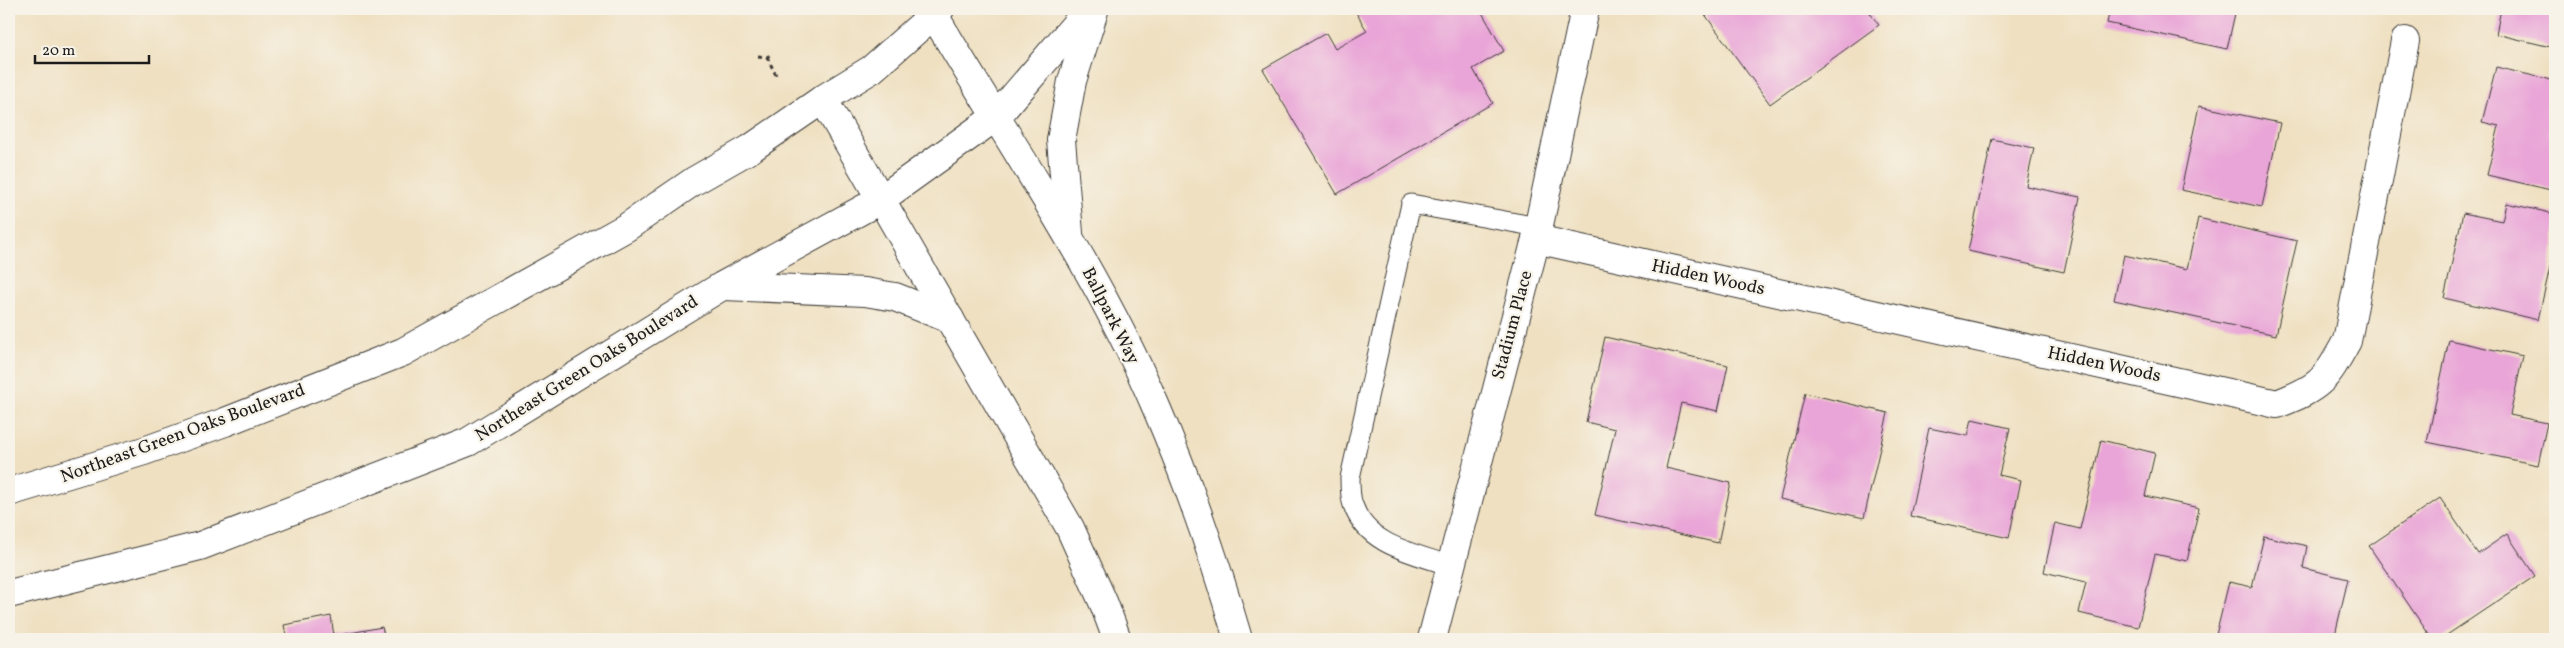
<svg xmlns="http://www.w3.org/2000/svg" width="2564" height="648" font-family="Vollkorn,serif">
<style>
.building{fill:#e9a5d7}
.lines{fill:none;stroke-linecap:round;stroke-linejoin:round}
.lane-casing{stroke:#3c3935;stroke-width:21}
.street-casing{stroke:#3c3935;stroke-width:30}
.secondary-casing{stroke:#3c3935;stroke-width:30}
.path{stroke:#3c3935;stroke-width:3;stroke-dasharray:4 4;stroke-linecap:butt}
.lane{stroke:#fff;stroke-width:19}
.street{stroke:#fff;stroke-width:28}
.secondary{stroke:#fff;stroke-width:28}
.labels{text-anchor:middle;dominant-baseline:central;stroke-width:4.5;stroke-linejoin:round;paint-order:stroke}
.street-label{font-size:18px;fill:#1c1c1c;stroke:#f7f3e8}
</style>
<rect width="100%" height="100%" fill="#f7f3e8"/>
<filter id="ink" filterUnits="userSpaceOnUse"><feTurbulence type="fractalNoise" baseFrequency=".02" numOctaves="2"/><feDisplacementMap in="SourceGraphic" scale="10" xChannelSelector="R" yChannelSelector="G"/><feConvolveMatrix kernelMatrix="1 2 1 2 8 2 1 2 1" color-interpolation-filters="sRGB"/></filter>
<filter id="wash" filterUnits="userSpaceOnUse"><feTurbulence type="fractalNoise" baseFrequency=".0096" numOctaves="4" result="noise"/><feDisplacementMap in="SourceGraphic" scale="20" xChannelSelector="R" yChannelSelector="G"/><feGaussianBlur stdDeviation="1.12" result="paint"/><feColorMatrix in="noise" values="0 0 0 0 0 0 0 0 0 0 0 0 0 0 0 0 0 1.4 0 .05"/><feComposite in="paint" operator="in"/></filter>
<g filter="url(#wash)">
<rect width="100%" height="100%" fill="#efe0c1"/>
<g id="blocks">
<!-- building -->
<g class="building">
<path d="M1354,9H1480L1504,51L1473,69L1493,103L1337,194L1263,69L1326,33L1335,49L1367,31Z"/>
<path d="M1701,9H1867L1879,25L1770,104Z"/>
<path d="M2110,9H2236L2227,49L2107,23Z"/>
<path d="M2501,9H2555V48L2496,34Z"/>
<path d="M2496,67L2555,81V191L2487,175L2499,126L2482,122Z"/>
<path d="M2199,106L2280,123L2262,207L2181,190Z"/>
<path d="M1992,139L2034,148L2026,186L2080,197L2064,272L1968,251Z"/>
<path d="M2506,203L2555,214V245L2538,320L2444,298L2463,213L2502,221Z"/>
<path d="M2198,218L2297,241L2276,335L2114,300L2124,255L2187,269Z"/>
<path d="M1605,337L1728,365L1718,411L1681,403L1666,468L1731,483L1718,543L1595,515L1615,429L1586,422Z"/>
<path d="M2449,340L2523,356L2510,415L2547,423L2538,465L2427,442Z"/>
<path d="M1805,393L1888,413L1864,518L1780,499Z"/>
<path d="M1972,419L2010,428L1999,475L2021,480L2009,538L1910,516L1929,428L1968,436Z"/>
<path d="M2101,440L2155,453L2145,496L2199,508L2187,561L2155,554L2138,627L2079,613L2086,582L2044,572L2055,523L2080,529Z"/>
<path d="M2440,498L2478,554L2507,534L2535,576L2441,639H2432L2369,546Z"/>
<path d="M2264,536L2307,546L2303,568L2348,579L2334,639H2215L2229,582L2252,587Z"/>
<path d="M331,616L334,636L382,627L385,639H287L284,625Z"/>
</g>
</g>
</g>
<g filter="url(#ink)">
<use href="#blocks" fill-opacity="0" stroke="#3c3935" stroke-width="1"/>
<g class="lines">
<!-- lane casing -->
<g class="lane-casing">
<path id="lane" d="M1451,566C1414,553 1367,546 1353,505C1350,497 1350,486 1350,478L1411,204L1538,227"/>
</g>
<!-- street casing -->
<g class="street-casing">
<g id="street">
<path d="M1536,239L2277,404C2321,387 2325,381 2347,341L2405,41"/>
<path d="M1432,639L1536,239L1585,9"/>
</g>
</g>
<!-- secondary casing -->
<g class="secondary-casing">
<g id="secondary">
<path d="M934,15C1010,144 1097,269 1156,407C1189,483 1215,560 1238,639"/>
<path d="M823,99L1070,528L1104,604L1117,639"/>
<path d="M1069,233L1061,140L1072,81L1094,11"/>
<path d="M724,286L865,292L895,297L950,319"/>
<path d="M9,492L144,451L225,422L403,352L627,227L694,181L750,149L823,99L872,69L940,9"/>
<path d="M9,594L200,546L468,442L722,286L880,200L997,116L1089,9"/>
</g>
</g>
<!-- path -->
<g class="path">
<path d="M758,56L767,57L772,54"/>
<path d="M767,57L776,75"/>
</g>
<!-- lane -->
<use href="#lane" class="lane"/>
<!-- street -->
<use href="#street" class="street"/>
<!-- secondary -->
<use href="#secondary" class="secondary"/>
</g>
</g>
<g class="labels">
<!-- street labels -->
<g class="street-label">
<text transform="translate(1708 278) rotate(12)">Hidden Woods</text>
<text transform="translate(1110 316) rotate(63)">Ballpark Way</text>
<text transform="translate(1513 325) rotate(-75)">Stadium Place</text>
<text transform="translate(2104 365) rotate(12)">Hidden Woods</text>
<text transform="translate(587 369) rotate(-32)">Northeast Green Oaks Boulevard</text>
<text transform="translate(183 434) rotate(-20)">Northeast Green Oaks Boulevard</text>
</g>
</g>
<!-- margin -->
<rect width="2564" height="648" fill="none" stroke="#f7f3e8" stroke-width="30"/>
<!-- scale -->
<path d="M35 55v8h114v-8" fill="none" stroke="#1c1c1c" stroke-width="2.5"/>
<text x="42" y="55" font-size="15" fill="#1c1c1c" stroke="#f7f3e8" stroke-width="4" paint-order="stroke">20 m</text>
</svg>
